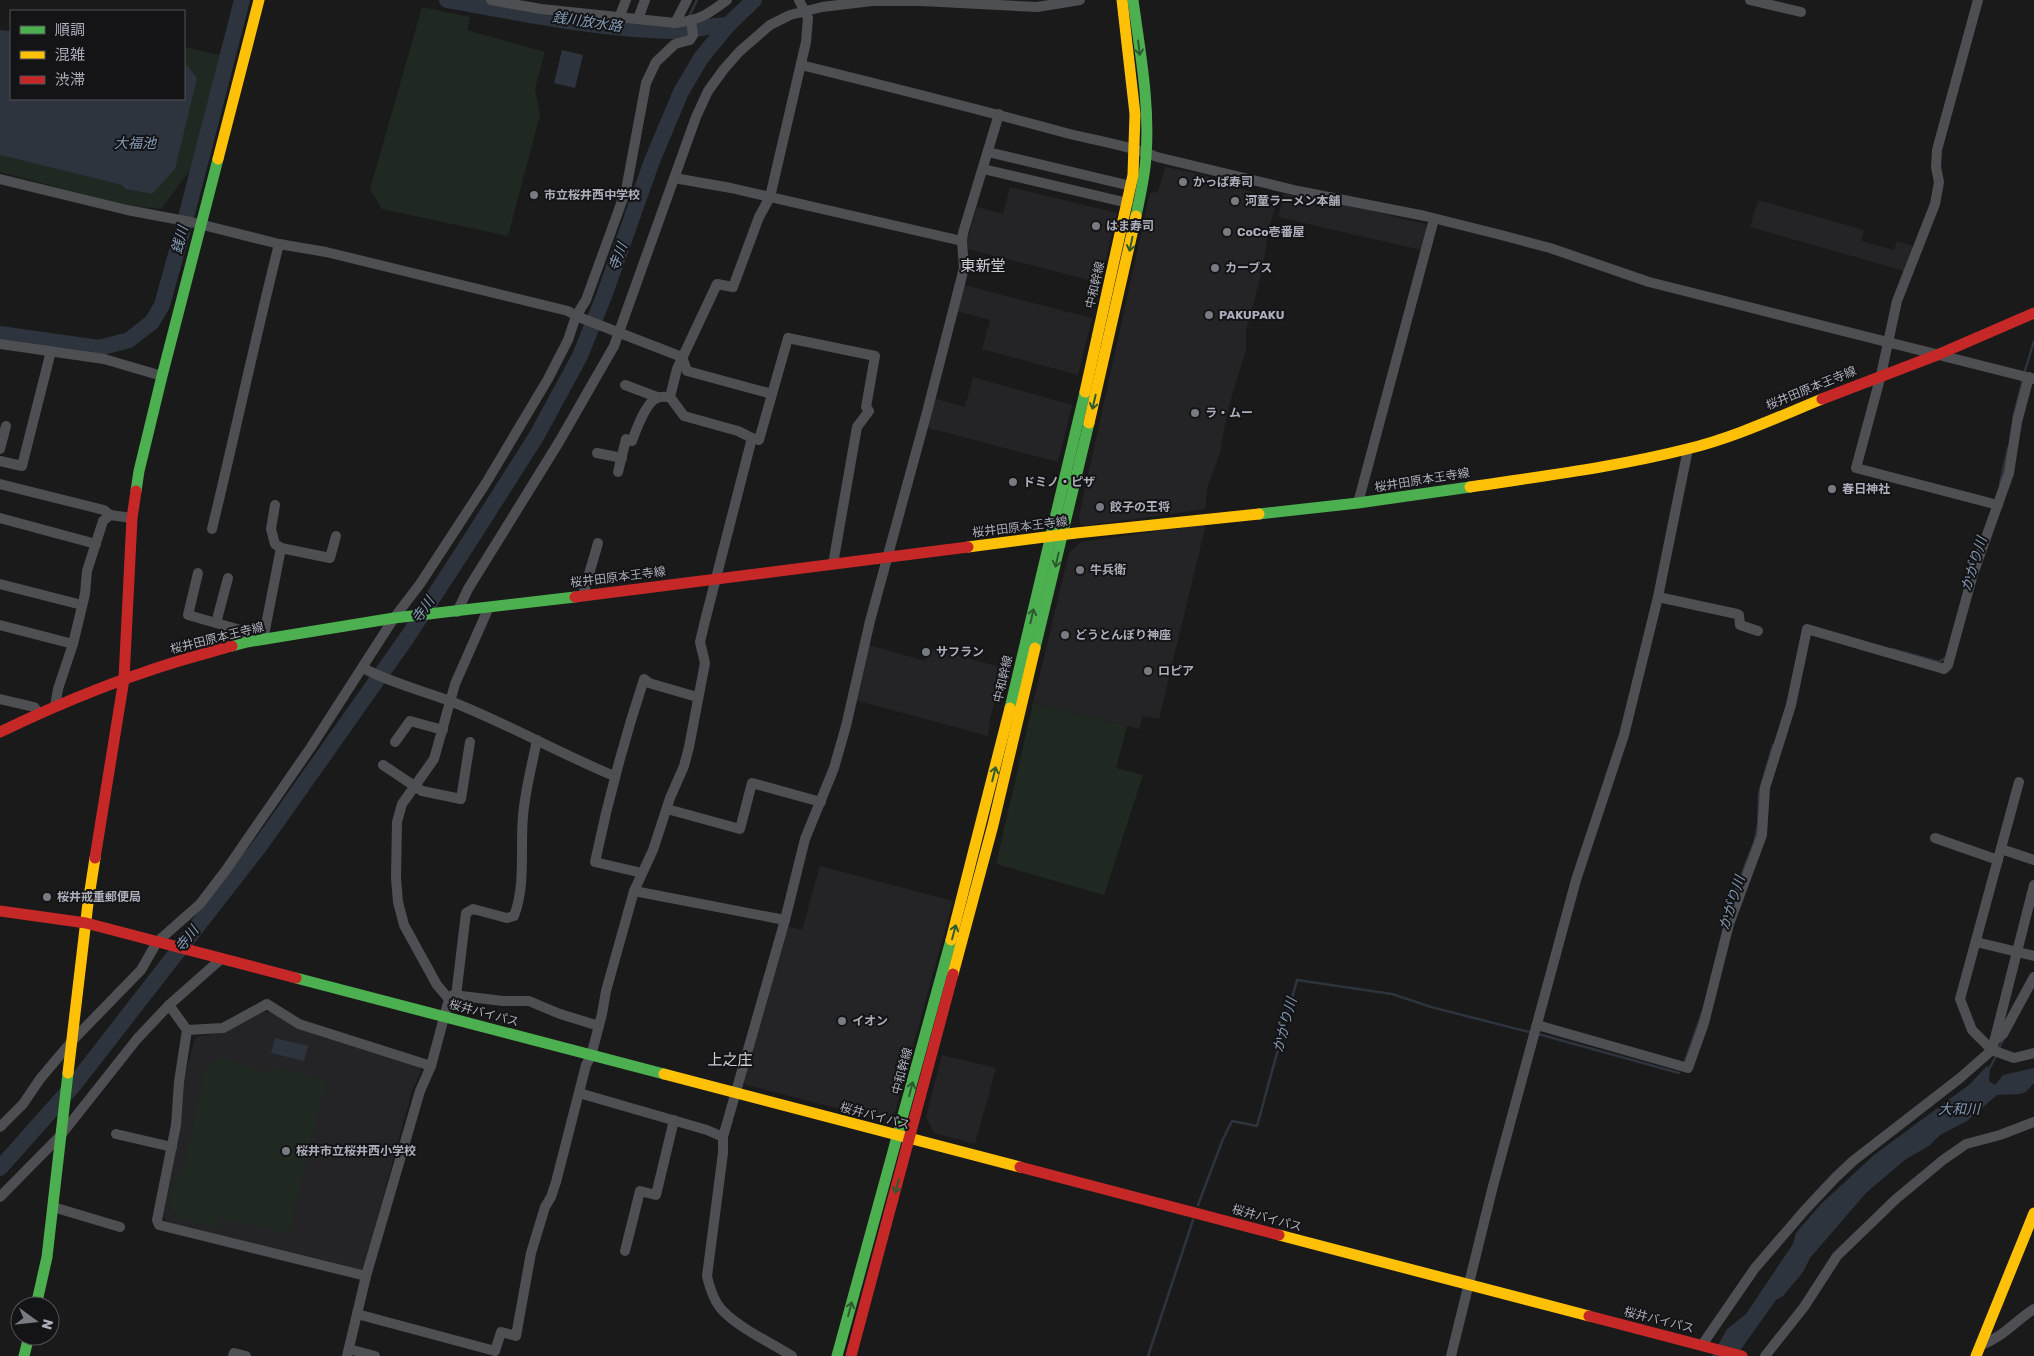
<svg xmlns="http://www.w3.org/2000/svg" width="2034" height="1356" font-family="Rubik,'Noto Sans JP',sans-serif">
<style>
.built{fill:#242426}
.green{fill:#202822}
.water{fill:#2d343d}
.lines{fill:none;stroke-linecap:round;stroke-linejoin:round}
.stream{stroke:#2d343d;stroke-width:2.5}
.river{stroke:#2d343d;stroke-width:16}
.street{stroke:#4e4f53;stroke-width:10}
.fast{stroke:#4caf50;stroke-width:11}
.slow{stroke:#ffc107;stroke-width:11}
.jam{stroke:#c62828;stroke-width:11}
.oneway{stroke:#2d5a30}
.poi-dot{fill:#797b83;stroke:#141416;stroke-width:2}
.labels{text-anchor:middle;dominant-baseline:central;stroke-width:4;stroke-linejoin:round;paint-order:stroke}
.poi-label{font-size:12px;font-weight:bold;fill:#acafbb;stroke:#141416;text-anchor:start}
.street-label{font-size:12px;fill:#acafbb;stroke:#141416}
.water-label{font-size:14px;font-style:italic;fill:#839bb6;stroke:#141416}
.quarter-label{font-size:15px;fill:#cdcfd7;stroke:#141416}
</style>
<rect width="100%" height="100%" fill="#1a1a1a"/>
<!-- built -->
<g class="built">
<path d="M1165,167L1204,175L1221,183L1278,199L1269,228L1261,276L1246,331V350L1228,409L1220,453L1208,485L1205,509L1083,526L1080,524L1079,516L1150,193L1158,192Z"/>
<path d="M1010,187L1117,213L1100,283L968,249L967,241L977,207L1003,214Z"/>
<path d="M1284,194L1315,197L1425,224L1427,227L1421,250L1278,217Z"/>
<path d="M1758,200L1864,230L1861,241L1894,250L1897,241L1916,247L1908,272L1750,227Z"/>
<path d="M964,285L1092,318L1078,375L982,349L990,320L957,311Z"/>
<path d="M973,377L1072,405L1058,462L925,427L933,398L965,407Z"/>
<path d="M1206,524L1159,719L1143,716L1139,729L1033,703L1069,553L1081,542Z"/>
<path d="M869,645L925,661L929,648L1004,668L990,718L988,736L855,700Z"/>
<path d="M820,866L953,901L895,1112L884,1120L746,1085L743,1080L787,926L802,930Z"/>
<path d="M263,1012H271L419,1066L421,1071L412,1091L363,1271L166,1222L163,1216L180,1126L183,1081L193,1045L196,1037L225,1032Z"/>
<path d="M942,1055L996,1068L975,1144L934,1133L926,1117Z"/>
</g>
<!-- green -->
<g class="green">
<path d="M422,7L470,17L467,30L545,52L535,89L540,115L508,236L382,209L370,189Z"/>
<path d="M184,47L220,55L195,164L161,209L124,205L0,172V155L122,185L125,189L152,194L197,78L187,65L184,64Z"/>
<path d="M1033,703L1127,726L1116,768L1143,775L1104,895L996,864Z"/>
<path d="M223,1057L264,1072L280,1068L326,1081L289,1234L219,1218L217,1228L178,1219L169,1205L175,1174L181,1175L207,1065Z"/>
</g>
<!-- water -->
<g class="water">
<path d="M0,30L11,31V99H184V64L187,65L197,78L175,169L152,194L125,189L122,185L0,155Z"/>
<path d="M562,50L583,55L575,88L554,83Z"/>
<path d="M275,1038L308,1046L304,1061L271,1053Z"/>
<path d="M1987,1066L1990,1071L1989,1081L1995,1085L2003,1075L2034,1068V1083L2026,1092L2020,1094L1997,1095L1967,1121L1940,1135L1929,1146L1906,1159L1866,1193L1810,1258L1803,1272L1783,1296L1776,1300L1736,1356H1712L1727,1329L1746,1314L1793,1244L1796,1233L1820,1205L1874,1155L1970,1084Z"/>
</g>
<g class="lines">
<!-- stream -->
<g class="stream">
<path d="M688,19L697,0"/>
<path d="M2024,374L2034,341"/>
<path d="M2013,418L2023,379"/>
<path d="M2000,484L2008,448"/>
<path d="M1892,649L1939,662L1945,658"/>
<path d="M1725,923L1728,909L1754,843L1758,825L1759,793L1773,745"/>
<path d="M1538,1034L1679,1073"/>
<path d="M1999,1048L2004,1038"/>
<path d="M1685,1061L1702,1013"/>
<path d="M1988,1071L1996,1056"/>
<path d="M1198,1205L1223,1139L1232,1121L1257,1126L1297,980L1392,994L1431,1007L1533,1033"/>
<path d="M1148,1356L1193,1220"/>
</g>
<!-- river -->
<g class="river">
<path d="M447,0C519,13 602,30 675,31C693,31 710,25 728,25"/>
<path d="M0,334L99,348L129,340L152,322L162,305L183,229L242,0"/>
<path d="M0,1168L73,1086L262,843L406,639L464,550L536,437L580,356L604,296L652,161L681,92L701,58L728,25L754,0"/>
</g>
<!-- street -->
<g class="street">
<path d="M491,0L541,9L675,23C700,20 707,15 727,0"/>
<path d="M1750,0L1801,12"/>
<path d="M1978,0L1937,150L1936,167L1939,182L1935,204L1897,301L1881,375L1856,468L1998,505"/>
<path d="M619,18L626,0"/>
<path d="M638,19L645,0"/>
<path d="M675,23L687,0"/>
<path d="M801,65C890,87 978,109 1066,133C1097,141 1128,145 1157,157L1298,191L1425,216L1501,235L1550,248L1649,282L2034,379"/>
<path d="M988,152L1131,186"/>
<path d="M983,169L1128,203"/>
<path d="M674,178L731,188L962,241"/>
<path d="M0,179L127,210L191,222L279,244L326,252L568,311L576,316L682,357L687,371L772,394"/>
<path d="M0,344L104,359L162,376"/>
<path d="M625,385L657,397"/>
<path d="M670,397L677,369L717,284L733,287L759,217L770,197L806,42L808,18L799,0"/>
<path d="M670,397L684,416L738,431L752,438"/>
<path d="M0,449L6,426"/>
<path d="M597,453L622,458"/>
<path d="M0,461L22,466L51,351"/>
<path d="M618,472L626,439L632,441C636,430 646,402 657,398C660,396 666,397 670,397"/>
<path d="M0,484L104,510L110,515"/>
<path d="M1358,503L1434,219"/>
<path d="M275,505L271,529L275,544L281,548"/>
<path d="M0,518L96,544"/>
<path d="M212,529C235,434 255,339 279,244"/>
<path d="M198,573L188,615L237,629L247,642"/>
<path d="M0,584L82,605"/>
<path d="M583,595L598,543"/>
<path d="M1658,597L1737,614L1739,615L1740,625L1758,631"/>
<path d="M457,612L468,589L559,442L614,346L696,117L708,91L724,69L739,52L770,25L790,15L822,7L872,1H921L1037,7L1080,0"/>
<path d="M216,623L228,578"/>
<path d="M0,625L73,644"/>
<path d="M263,640L281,548L330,558L336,536"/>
<path d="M363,668C391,683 421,690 450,701C506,723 559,753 614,776"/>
<path d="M0,699L34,707L39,713"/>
<path d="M55,706L58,689L73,644L85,594L87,571L103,521L110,515L132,518"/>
<path d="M395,742L410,721L443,730"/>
<path d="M383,765L422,791L461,799L470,742"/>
<path d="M2019,782L1960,999L1972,1030L1992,1050L2014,1058L2034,1053"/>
<path d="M667,809L740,829L752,783L821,802"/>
<path d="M1935,838L1998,860"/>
<path d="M2001,849L2034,860"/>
<path d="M642,873L595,862C608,800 624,740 644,679L649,683L697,697"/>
<path d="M634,891L785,920"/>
<path d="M1976,942L2034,956"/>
<path d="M456,996L466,913L473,909L507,918L514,916C526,885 520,849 523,816C525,791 532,765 537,740"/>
<path d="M451,997L453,995L503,1001H529L560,1014L599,1026"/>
<path d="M169,1005L221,959"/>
<path d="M1537,1025L1688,1068L1704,1023L1729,924L1762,835L1765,788L1791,705L1807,629L1944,669L1948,665L1973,574L2009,473L2017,422L2029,377"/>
<path d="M1995,1040L2003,1034L2034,977"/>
<path d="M579,1093L707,1130L723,1137"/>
<path d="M0,1127L23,1104L40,1079L72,1041L141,970L157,942L200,904L226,870L311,747L394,618L420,584L486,483L548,379L568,340L576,316L586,300L626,190L646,83L656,62L675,44L690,40L693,35L691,20"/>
<path d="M116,1134L172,1147"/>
<path d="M0,1197L61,1135L137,1039L169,1005L187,1030"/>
<path d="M53,1207L120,1227"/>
<path d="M625,1251L640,1191L656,1195L674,1120"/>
<path d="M366,1276L159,1225L157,1220L176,1125L179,1082L187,1030L223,1028L267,1004L299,1024L431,1066"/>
<path d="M357,1314L495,1351L501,1332L516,1336L531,1253L545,1207L551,1197L556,1182L586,1065L591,1056L602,1014L606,991L634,891L653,850L670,798L684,766L689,747L705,663L700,642L705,621L752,438L759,440L788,338L875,356L866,407L869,411L857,427L833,564"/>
<path d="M1702,1345L1755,1268L1805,1210L1835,1178L1853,1161L1960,1078L1992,1050L2034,885"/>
<path d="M1981,1345C2002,1338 2015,1321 2034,1309"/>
<path d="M349,1349L375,1356"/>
<path d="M233,1356L234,1353L246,1356"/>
<path d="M347,1356L366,1276L420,1091L431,1066L449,999L437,985L404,925L398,902L396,878L397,822L402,804L434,759L455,684L489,607"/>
<path d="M792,1356C770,1342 742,1330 723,1311C714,1302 710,1289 707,1276L723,1153V1137L785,920L805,839L834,768L846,726L870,621L927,412L964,268L962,241L963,233L999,114"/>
<path d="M1451,1356L1493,1186L1576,880L1624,735L1658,597L1688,449"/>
<path d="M1765,1356L1804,1307L1837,1256L1896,1199L1943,1160L1966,1144L2000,1135L2034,1122"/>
</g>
<!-- fast -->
<g class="fast">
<path d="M1133,0C1140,52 1150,104 1146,156C1145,176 1140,196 1136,216"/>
<path d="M136,491L139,471L162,376L218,159"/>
<path d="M1259,514L1358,503L1470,487"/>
<path d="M232,646L247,642L394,618L575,597"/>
<path d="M1035,648L1089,423"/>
<path d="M1010,708L1085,392"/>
<path d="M296,978L664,1074"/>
<path d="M36,1306L47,1257L68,1073"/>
<path d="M24,1356L29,1336"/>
<path d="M837,1356L951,940"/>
</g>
<!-- slow -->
<g class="slow">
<path d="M218,159L259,0"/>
<path d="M1085,392L1133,175L1135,114L1122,0"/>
<path d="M1089,423L1136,216"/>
<path d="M1470,487C1542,476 1616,467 1687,449C1733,438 1778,417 1822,399"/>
<path d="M968,547L1076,533L1259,514"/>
<path d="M951,940L1010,708"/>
<path d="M953,974L993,825L1035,648"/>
<path d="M68,1073L88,903L95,858"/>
<path d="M664,1074L1020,1167"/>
<path d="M1279,1235L1589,1316"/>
<path d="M1976,1356L2034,1213"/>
</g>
<!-- jam -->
<g class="jam">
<path d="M1822,399L1937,355L2034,313"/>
<path d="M575,597L968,547"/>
<path d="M0,732C48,709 97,688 148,671C176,661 204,654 232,646"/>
<path d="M95,858L124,679L132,518L136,491"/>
<path d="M0,911L86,923L296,978"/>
<path d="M1020,1167L1279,1235"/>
<path d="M1589,1316L1742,1356"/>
<path d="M851,1356L953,974"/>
</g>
</g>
<!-- one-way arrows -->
<defs><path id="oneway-shaft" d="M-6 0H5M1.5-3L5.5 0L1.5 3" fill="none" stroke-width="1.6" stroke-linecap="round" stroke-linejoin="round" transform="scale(1.25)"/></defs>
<g class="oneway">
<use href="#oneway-shaft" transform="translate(1139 48) rotate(83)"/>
<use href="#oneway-shaft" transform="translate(1131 244) rotate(102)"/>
<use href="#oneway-shaft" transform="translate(1094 402) rotate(103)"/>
<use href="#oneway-shaft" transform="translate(1057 560) rotate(103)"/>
<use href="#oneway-shaft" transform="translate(1032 616) rotate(-77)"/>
<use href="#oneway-shaft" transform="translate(994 774) rotate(-76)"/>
<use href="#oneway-shaft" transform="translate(954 932) rotate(-75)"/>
<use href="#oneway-shaft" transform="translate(911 1089) rotate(-75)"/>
<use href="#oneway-shaft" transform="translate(897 1186) rotate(106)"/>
<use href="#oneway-shaft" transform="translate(850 1309) rotate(-75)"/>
</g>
<!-- markers -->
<g class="poi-dot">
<circle cx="1183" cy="182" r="5"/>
<circle cx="534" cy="195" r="5"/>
<circle cx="1235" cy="201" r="5"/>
<circle cx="1096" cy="226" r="5"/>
<circle cx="1227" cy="232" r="5"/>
<circle cx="1215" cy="268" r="5"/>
<circle cx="1209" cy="315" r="5"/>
<circle cx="1195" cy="413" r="5"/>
<circle cx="1013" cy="482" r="5"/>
<circle cx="1832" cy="489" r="5"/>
<circle cx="1100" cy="507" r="5"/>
<circle cx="1080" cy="570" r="5"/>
<circle cx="1065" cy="635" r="5"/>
<circle cx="926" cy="652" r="5"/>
<circle cx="1148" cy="671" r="5"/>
<circle cx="47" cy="897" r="5"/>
<circle cx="842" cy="1021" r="5"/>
<circle cx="286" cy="1151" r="5"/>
</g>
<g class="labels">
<!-- poi labels -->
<g class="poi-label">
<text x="1193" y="182">かっぱ寿司</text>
<text x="544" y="195">市立桜井西中学校</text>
<text x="1245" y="201">河童ラーメン本舗</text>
<text x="1106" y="226">はま寿司</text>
<text x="1237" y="232">CoCo壱番屋</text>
<text x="1225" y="268">カーブス</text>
<text x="1219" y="315">PAKUPAKU</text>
<text x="1205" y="413">ラ・ムー</text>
<text x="1023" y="482">ドミノ・ピザ</text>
<text x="1842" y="489">春日神社</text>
<text x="1110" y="507">餃子の王将</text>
<text x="1090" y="570">牛兵衛</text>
<text x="1075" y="635">どうとんぼり神座</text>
<text x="936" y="652">サフラン</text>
<text x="1158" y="671">ロピア</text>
<text x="57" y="897">桜井戒重郵便局</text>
<text x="852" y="1021">イオン</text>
<text x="296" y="1151">桜井市立桜井西小学校</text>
</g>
<!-- street labels -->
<g class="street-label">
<text transform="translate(1095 285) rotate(-77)">中和幹線</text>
<text transform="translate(1811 388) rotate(-22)">桜井田原本王寺線</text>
<text transform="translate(1422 480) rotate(-9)">桜井田原本王寺線</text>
<text transform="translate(1020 527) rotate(-7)">桜井田原本王寺線</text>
<text transform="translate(618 577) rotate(-7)">桜井田原本王寺線</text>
<text transform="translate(217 638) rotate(-14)">桜井田原本王寺線</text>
<text transform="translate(1003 679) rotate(-77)">中和幹線</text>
<text transform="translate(484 1013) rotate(15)">桜井バイパス</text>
<text transform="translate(902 1071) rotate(-75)">中和幹線</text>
<text transform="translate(875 1116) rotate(15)">桜井バイパス</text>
<text transform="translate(1267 1218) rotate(15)">桜井バイパス</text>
<text transform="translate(1659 1320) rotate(14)">桜井バイパス</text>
</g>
<!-- water labels -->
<g class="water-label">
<text transform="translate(587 22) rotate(8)">銭川放水路</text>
<text x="135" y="143">大福池</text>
<text transform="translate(180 240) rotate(-75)">銭川</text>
<text transform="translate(618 257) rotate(-69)">寺川</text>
<text transform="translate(1974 564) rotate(-72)">かがり川</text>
<text transform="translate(423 610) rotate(-55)">寺川</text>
<text transform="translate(1732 903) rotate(-72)">かがり川</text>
<text transform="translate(187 939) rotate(-52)">寺川</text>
<text transform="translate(1285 1025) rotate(-75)">かがり川</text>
<text x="1959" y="1109">大和川</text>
</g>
<!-- quarter labels -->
<g class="quarter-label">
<text x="983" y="266">東新堂</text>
<text x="730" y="1060">上之庄</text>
</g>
</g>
<!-- legend -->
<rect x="10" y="10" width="175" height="90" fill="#141416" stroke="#515258"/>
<rect x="20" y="26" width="25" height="8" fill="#4caf50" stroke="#515258"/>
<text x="55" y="35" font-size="15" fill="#acafbb">順調</text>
<rect x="20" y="51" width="25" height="8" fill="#ffc107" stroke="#515258"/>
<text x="55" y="60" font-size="15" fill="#acafbb">混雑</text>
<rect x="20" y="76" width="25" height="8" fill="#c62828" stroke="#515258"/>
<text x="55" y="85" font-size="15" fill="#acafbb">渋滞</text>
<!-- north arrow -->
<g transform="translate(35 1321) rotate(105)"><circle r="24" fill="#141416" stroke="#515258"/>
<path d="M0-4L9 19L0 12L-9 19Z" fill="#797b83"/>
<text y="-8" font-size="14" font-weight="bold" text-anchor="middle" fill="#acafbb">N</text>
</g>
</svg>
